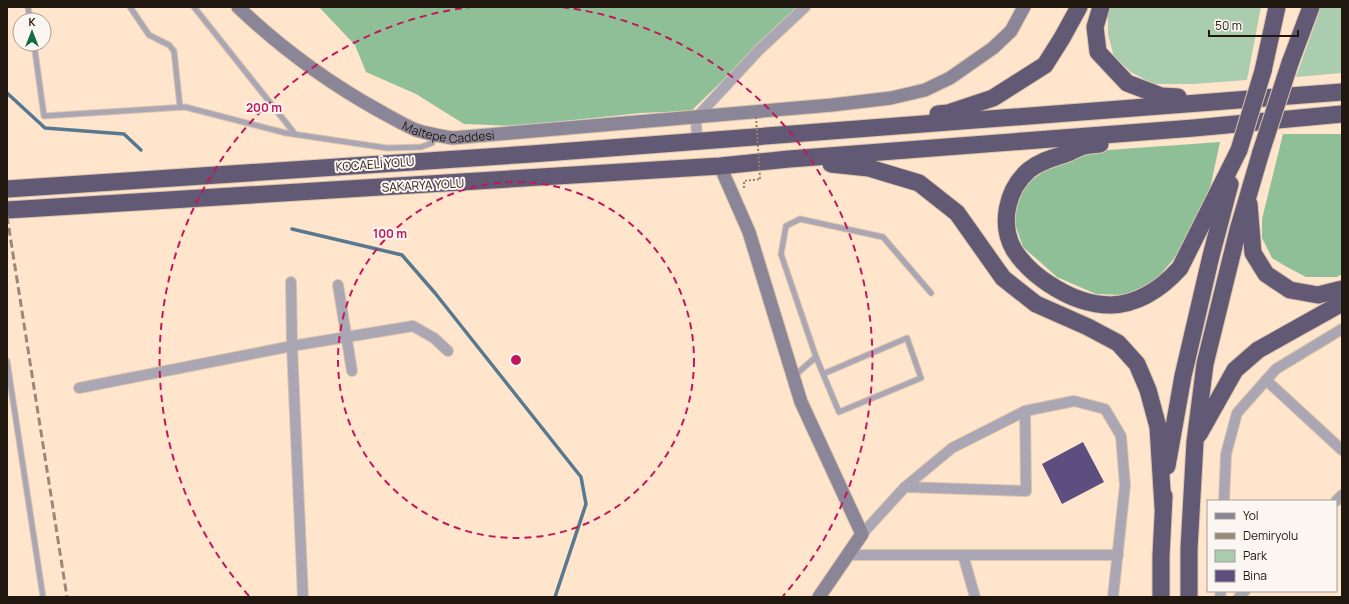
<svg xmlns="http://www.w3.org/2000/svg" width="1349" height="604" font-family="Manrope,sans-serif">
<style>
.green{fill:#aacdaf}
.forest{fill:#8fbf96}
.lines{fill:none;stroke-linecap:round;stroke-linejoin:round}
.stream{stroke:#567890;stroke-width:3.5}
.building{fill:#5c4f80}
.lane-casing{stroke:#dac4ad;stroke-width:7}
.street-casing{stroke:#dac4ad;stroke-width:12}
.secondary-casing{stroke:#dac4ad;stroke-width:15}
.highway-casing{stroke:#dac4ad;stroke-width:19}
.path{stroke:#907f6e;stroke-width:2;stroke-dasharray:2 2;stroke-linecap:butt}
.lane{stroke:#aaa6b3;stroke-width:5}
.street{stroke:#aaa6b3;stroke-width:10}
.secondary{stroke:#8b8598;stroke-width:13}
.highway{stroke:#625974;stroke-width:17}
.rail{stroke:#998875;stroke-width:3;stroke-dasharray:8 4;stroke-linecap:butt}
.highway-bridge-casing{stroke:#dac4ad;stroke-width:19;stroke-linecap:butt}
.path-bridge{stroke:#907f6e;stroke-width:2;stroke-dasharray:2 2;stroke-linecap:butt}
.highway-bridge{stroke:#625974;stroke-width:17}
.ring{fill:none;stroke:#c2185b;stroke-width:2;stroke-dasharray:7 5}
.labels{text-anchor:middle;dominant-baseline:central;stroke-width:4;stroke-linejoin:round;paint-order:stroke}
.street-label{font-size:12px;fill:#20170e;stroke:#fbf6f1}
.centre{fill:#c2185b;stroke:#fbf6f1;stroke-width:2}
.ring-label{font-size:12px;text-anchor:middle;font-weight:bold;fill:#c2185b;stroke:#fbf6f1;stroke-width:4;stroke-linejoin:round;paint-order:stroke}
</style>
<rect width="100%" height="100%" fill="#fee5cb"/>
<!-- green -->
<g class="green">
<path d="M1111,7H1261L1247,80L1193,84H1153L1131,72L1114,57L1108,34V13Z"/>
<path d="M1321,7H1342V73L1296,77Z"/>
</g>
<!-- forest -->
<g class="forest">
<path d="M319,7H799L691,111L640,113L517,126L464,124L416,94L366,72L355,45Z"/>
<path d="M1283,134H1342V274L1337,277H1306L1287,267L1272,258L1262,238V219Z"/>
<path d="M1220,142L1209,193L1184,247L1153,283L1123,295L1096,294L1057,277L1023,247L1012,215L1025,185L1050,167L1080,152Z"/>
</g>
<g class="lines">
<!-- stream -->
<g class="stream">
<path d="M7,93L45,128L124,134L141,150"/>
<path d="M292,229L402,255L435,293L581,477L586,504L555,597"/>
</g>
</g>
<!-- building -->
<path class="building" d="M1083,442L1104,482L1062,504L1042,464Z"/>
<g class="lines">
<!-- lane casing -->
<g class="lane-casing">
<g id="lane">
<path d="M28,7L30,20"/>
<path d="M130,7L149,35L169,45L174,51L180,107"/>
<path d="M194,7L295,134"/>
<path d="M34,44L44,116L185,107L286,133L387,148L421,147L432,143L435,135"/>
<path d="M816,357L839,412L921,378L907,338L823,374"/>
<path d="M7,361L43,597"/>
<path d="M794,376L816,357L781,254L786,226L800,219L883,237L931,293"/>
</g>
</g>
<!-- street casing -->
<g class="street-casing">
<g id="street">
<path d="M697,141L696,118L759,50L805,7"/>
<path d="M291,282L292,346L303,597"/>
<path d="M338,285L352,371"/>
<path d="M1266,380L1342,450"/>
<path d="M79,388L292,346L413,326L434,338L448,351"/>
<path d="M905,487L1026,491L1025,411"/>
<path d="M1224,501L1226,454L1237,413L1276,369L1342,329"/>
<path d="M1336,501L1342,495"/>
<path d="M862,534L905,487L952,448L1025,411L1074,401L1105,409L1121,436L1125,485L1113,597"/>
<path d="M849,555H1118"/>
<path d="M963,555L975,597"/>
<path d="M1220,597L1221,591"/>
<path d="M1239,597L1245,591"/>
</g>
</g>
<!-- secondary casing -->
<g class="secondary-casing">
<g id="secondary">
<path id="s1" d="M238,7C278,45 328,82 376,109C389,116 402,124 416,130C428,134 440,136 452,138L832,105L891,98L925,90L950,78L993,48L1011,31L1024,7"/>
<path d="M720,166L749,232L801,402L862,534L819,597"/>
</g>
</g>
<!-- highway casing -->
<g class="highway-casing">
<g id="highway">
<path d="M1101,7L1095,27L1098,52L1127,83L1161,96L1178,97"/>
<path d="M1290,63L1311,7"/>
<path d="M1263,71L1277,7"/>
<path d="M938,114L948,113L993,98L1045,65L1062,38L1079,7"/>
<path d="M1100,144C1093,145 1085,145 1079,148C1075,149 1072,151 1068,153C1054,158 1042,160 1029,170C1007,189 999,224 1014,250C1023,264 1035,275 1049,284C1067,296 1089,305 1111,305C1138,304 1162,288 1180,268L1239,150"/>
<path d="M831,164L869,168L919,183L957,213L1003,278L1036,304L1088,327L1118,343L1137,364L1148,390L1158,427L1163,507"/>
<path d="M7,189L531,154L1342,92"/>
<path d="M1249,204L1253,253L1266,274L1290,290L1318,295L1342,289"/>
<path d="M7,210L720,166L789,159L1194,128L1342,114"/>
<path d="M1199,434L1235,370L1258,350L1342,303"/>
<path d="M1167,466L1183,376L1211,256L1230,184"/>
<path d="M1161,597V556L1164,496"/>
<path d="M1189,597V549L1195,442L1205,364L1238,230L1261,152"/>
</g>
</g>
<!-- path -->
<path class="path" d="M744,188V181L760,179"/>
<!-- lane -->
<use href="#lane" class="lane"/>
<!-- street -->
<use href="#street" class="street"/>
<!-- secondary -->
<use href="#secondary" class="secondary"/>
<!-- highway -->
<use href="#highway" class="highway"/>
<!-- rail -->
<path class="rail" d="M7,216L67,597"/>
<!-- highway-bridge casing -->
<g class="highway-bridge-casing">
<g id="highway-bridge">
<path d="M1239,150L1263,71"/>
<path d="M1261,152L1290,63"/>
</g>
</g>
<!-- path-bridge -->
<path class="path-bridge" d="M756,117L760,179"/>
<!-- highway-bridge -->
<use href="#highway-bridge" class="highway-bridge"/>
</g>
<!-- distance rings -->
<g class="ring">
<circle cx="516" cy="360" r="178"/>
<path d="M249 596A356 356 0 0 1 470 7M562 7A356 356 0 0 1 783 596"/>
</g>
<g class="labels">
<!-- street labels -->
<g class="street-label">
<text stroke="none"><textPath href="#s1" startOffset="250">Maltepe Caddesi</textPath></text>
<text transform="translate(375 164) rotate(-4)">KOCAELİ YOLU</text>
<text transform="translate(423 185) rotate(-3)">SAKARYA YOLU</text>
</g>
</g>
<circle cx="516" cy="360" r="6" class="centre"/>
<g class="ring-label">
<text x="264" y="112">200 m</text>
<text x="390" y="238">100 m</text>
</g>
<!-- border -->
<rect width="1349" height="604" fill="none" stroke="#20170e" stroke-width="16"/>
<!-- legend -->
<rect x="1207" y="500" width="130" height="92" fill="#fbf6f1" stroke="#a39d96"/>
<rect x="1215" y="513" width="20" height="6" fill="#8b8598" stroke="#a39d96"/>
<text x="1243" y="520" font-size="12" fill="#20170e">Yol</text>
<rect x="1215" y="533" width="20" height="6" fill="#998875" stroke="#a39d96"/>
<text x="1243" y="540" font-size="12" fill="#20170e">Demiryolu</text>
<rect x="1215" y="550" width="20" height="12" fill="#aacdaf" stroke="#a39d96"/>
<text x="1243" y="560" font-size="12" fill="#20170e">Park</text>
<rect x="1215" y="570" width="20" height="12" fill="#5c4f80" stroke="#a39d96"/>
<text x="1243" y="580" font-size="12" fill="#20170e">Bina</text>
<!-- north arrow -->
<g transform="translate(32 32)"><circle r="19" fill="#fbf6f1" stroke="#a39d96"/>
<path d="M0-3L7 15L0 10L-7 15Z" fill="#166c3e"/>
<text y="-6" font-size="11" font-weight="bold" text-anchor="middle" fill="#20170e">K</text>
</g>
<!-- scale -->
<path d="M1209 30v6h89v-6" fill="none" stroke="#20170e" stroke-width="2"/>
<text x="1215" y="30" font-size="12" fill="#20170e" stroke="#fbf6f1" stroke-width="3" paint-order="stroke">50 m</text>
</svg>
